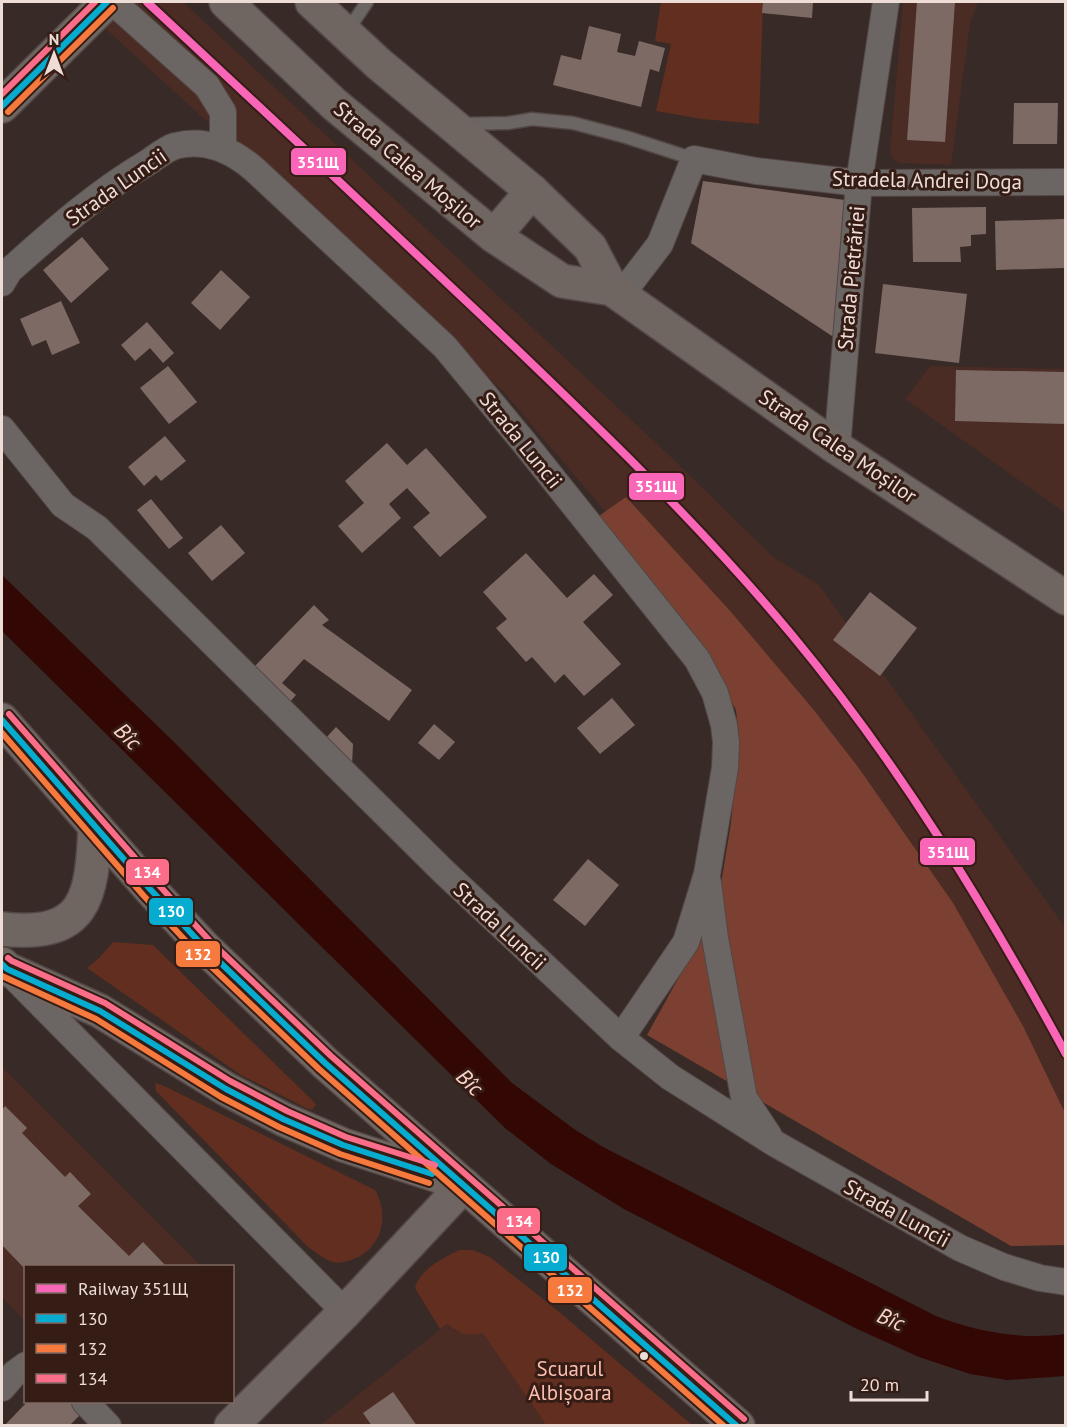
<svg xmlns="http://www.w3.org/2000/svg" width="1067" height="1427" font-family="'PT Sans',sans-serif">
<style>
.built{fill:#4a2c24}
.green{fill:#622e20}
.forest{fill:#7b4031}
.water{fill:#320704}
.building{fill:#7e6a65}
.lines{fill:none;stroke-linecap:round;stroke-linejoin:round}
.service-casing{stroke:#534745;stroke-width:15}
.minor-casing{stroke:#534745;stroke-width:28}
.secondary-casing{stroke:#534745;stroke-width:36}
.primary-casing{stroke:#534745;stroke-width:36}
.service{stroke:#6b6563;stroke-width:12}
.minor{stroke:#6b6563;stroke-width:26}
.secondary{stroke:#6f6664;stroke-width:33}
.primary{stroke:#6f6662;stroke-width:33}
.bus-1-casing{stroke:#351c15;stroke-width:10}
.bus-2-casing{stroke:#351c15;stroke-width:10}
.bus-3-casing{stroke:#351c15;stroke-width:10}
.bus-1{stroke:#06acd0;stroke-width:6}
.bus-2{stroke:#f6793e;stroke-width:6}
.bus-3{stroke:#fb6d88;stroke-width:6}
.rail-1-casing{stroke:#351c15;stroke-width:12}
.rail-1{stroke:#fa66b7;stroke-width:8}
.bus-dot{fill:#eedcd7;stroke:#351c15;stroke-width:2}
.labels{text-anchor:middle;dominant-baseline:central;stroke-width:6;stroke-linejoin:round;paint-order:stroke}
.street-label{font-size:21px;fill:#eedcd7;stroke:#351c15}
.park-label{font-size:21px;fill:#fcbeae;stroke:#351c15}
.water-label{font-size:22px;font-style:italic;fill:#fcd2c7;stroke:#351c15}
.line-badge{stroke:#351c15;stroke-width:2}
.badge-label{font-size:16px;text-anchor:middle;font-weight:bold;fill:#fff}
</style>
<rect width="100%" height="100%" fill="#382a27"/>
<!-- built -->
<g class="built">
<path d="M76,2H183L673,459L772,556L819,585L1065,927V1243L651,565L502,390Z"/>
<path d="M903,2H978L970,24L951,165L899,163L892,158L890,150Z"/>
<path d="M930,366L1065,369V513L905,399Z"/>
<path d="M2,1067L201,1266H26L25,1321L2,1297Z"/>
<path d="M447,1324L456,1331L476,1335L483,1332L546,1425L319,1426Z"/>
</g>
<!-- green -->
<g class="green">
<path d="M661,2H763L759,124L702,119L656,111L671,44L655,41Z"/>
<path d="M113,942L153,945L313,1101L316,1105L311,1110L306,1108L241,1075L87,968L99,958Z"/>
<path d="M155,1083L162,1085L375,1190C389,1214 383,1246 356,1258C348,1261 341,1264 333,1262C323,1259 316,1252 308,1247L156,1091Z"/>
<path d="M459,1250H473L490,1257L558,1311L692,1425H546L483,1333C468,1337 460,1334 447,1324L440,1329L415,1288C420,1269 442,1259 459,1250Z"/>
</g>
<!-- forest -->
<path class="forest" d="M626,497L731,612L813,709L858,767L953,903L1023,1026L1065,1113V1245L1011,1246L647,1035L717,908L731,823L739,736L736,710L715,673L599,516Z"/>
<!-- water -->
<path class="water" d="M2,575L178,746L512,1083L574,1129L603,1147L936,1316C977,1332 1022,1340 1065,1334V1376L1007,1380L970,1374L919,1357L855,1328L624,1209L551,1164L505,1128L2,631Z"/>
<!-- building -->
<g class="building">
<path d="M763,2H813L812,18L762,13Z"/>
<path d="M917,2H955L945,142L907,140Z"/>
<path d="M589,26L621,34L617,52L635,56L639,41L665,48L659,72L650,69L641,107L553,85L561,55L581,60Z"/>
<path d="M1014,103H1058L1057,144H1013Z"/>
<path d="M703,181L845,200L835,338L691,243Z"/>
<path d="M986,207V234L971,235V246L960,247L961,262H913L912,208Z"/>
<path d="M1064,219V268L996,270L995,221Z"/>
<path d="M82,237L109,269L71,303L43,270Z"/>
<path d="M221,270L250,297L220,330L191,303Z"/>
<path d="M883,284L967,294L959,363L875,353Z"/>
<path d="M61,301L80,343L52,355L46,340L32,346L20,319Z"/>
<path d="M147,322L174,353L163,363L150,348L135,361L121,345Z"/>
<path d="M168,366L197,402L169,424L140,388Z"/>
<path d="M956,370L1066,372V424L955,421Z"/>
<path d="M165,436L186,461L161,481L156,475L144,486L128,467Z"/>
<path d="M387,443L407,465L426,448L487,517L440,557L413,527L430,513L407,488L389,504L401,518L362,553L338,526L364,503L345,481Z"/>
<path d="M151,499L183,538L169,549L137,510Z"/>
<path d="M221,525L245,553L212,581L188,553Z"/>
<path d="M526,553L567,598L594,574L613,595L583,622L621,664L584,696L564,674L555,683L532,657L526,662L496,628L507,619L483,592Z"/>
<path d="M870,592L917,628L880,676L833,640Z"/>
<path d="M314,605L329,620L322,625L412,690L389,721L304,659L282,683L296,695L288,704L250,671Z"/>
<path d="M612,698L635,725L600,754L577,728Z"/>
<path d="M434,724L455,742L439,760L418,743Z"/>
<path d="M336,727L353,744L352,766L324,740Z"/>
<path d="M588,859L619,885L585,926L553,900Z"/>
<path d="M5,1106L27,1128L22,1133L65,1177L70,1172L91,1194L78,1206L129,1256L143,1242L166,1266H26V1270L2,1245V1110Z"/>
<path d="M393,1392L417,1426H372L363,1413Z"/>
<path d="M27,1402H79L86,1409L69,1426H4Z"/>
</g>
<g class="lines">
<!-- service casing -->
<g class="service-casing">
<g id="service">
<path d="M346,33L367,2"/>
<path d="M460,124L508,123L532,119L573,123L626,137L694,159"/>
</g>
</g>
<!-- minor casing -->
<g class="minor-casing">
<g id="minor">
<path d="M113,2L207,86L223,112V148"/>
<path d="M2,283L9,271C53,232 96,193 147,163C155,158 165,149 175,146C206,138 232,150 255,170L445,347L522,440L697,659L715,693L724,725L726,742L725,768L707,874L686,942L621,1038"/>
<path d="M621,295L660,244L694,159L756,171L859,183L1066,182"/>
<path d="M2,429L63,505L97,528L444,872L621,1038L670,1077L774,1143L960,1248L1004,1267L1040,1278L1066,1282"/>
<path d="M837,448L859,183L886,2"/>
<path d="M708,883L715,938L744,1098L769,1136"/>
<path d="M15,978L345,1312"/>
<path d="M2,1388L15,1373L26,1365"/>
<path d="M85,1402L108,1426"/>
</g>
</g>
<!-- secondary casing -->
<g class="secondary-casing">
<path id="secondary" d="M231,1426L345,1312L464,1185"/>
</g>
<!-- primary casing -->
<g class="primary-casing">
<g id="primary">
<path d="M226,2L334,104L494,236L562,281L612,289L837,448L1066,598"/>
<path d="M312,2L379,64L532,191L590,247L612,289"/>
<path d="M2,106L107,2"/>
<path d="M494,236L532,191"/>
<path d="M2,720L150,889L204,947L325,1063L738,1426"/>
<path d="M2,929C86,938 92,899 95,826"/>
<path d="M2,964L7,969L100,1011L226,1089L283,1119L343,1145L451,1180"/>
</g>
</g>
<!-- service -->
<use href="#service" class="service"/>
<!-- minor -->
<use href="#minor" class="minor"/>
<!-- secondary -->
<use href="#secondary" class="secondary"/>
<!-- primary -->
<use href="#primary" class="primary"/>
<!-- bus-1 casing -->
<g class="bus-1-casing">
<g id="bus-1">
<path d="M2,106L107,2"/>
<path d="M2,720L150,889L204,947L325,1063L737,1426"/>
<path d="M2,964L7,969L100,1011L226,1089L283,1119L343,1145L432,1174"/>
</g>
</g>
<!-- bus-2 casing -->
<g class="bus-2-casing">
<g id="bus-2">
<path d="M8,112L113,8"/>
<path d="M2,733L143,895L197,953L319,1069L724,1426"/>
<path d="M2,976L96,1019L221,1097L279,1127L340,1154L429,1183"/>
</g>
</g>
<!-- bus-3 casing -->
<g class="bus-3-casing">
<g id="bus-3">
<path d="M2,94L95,2"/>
<path d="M9,714L157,883L210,941L331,1056L744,1419"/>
<path d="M8,958L12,961L105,1003L230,1081L287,1111L346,1137L435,1165"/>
</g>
</g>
<!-- bus-1 -->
<use href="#bus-1" class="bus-1"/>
<!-- bus-2 -->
<use href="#bus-2" class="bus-2"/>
<!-- bus-3 -->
<use href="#bus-3" class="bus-3"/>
<!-- rail-1 casing -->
<g class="rail-1-casing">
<path id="rail-1" d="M147,2C259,106 371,211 482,316C589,418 697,521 792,635C899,764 986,907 1066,1054"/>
</g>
<!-- rail-1 -->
<use href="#rail-1" class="rail-1"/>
</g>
<!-- markers -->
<circle class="bus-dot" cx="644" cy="1356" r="5"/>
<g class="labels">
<!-- street labels -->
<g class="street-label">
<text transform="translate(408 165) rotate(40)">Strada Calea Moșilor</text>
<text transform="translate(927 180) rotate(1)">Stradela Andrei Doga</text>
<text transform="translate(116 187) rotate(-35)">Strada Luncii</text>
<text transform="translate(851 278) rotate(-85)">Strada Pietrăriei</text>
<text transform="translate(521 440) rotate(51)">Strada Luncii</text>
<text transform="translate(838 446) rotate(34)">Strada Calea Moșilor</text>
<text transform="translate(500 926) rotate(43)">Strada Luncii</text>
<text transform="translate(897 1213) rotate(29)">Strada Luncii</text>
</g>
<!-- park labels -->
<g class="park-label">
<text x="570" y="1368">Scuarul<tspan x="570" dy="24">Albișoara</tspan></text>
</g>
<!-- water labels -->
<g class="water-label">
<text transform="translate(128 736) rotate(45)">Bîc</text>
<text transform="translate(470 1082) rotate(44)">Bîc</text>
<text transform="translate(891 1319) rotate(23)">Bîc</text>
</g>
</g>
<g class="line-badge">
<rect x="290" y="147" width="57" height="29" rx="6" fill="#fa66b7"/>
<rect x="628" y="472" width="57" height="29" rx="6" fill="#fa66b7"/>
<rect x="919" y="837" width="57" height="29" rx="6" fill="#fa66b7"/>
<rect x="125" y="858" width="45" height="28" rx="6" fill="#fb6d88"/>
<rect x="148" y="897" width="46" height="29" rx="6" fill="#06acd0"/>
<rect x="175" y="940" width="46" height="28" rx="6" fill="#f6793e"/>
<rect x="496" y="1207" width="45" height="28" rx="6" fill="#fb6d88"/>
<rect x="523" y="1243" width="45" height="29" rx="6" fill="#06acd0"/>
<rect x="547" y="1276" width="46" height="28" rx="6" fill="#f6793e"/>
</g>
<g class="badge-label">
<text x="318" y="168">351Щ</text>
<text x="656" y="492">351Щ</text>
<text x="948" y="858">351Щ</text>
<text x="147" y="878">134</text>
<text x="171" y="917">130</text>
<text x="198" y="960">132</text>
<text x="519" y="1227">134</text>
<text x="546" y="1263">130</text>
<text x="570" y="1296">132</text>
</g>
<!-- border -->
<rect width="1067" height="1427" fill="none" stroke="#eedcd7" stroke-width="6"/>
<!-- legend -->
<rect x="24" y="1265" width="210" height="138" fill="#351c15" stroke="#7f6963" stroke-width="1.5"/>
<rect x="36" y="1284" width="30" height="9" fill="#fa66b7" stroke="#7f6963" stroke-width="1.5"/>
<text x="78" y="1295" font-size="18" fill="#eedcd7">Railway 351Щ</text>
<rect x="36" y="1314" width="30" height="9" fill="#06acd0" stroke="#7f6963" stroke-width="1.5"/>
<text x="78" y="1325" font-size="18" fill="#eedcd7">130</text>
<rect x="36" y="1344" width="30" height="9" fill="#f6793e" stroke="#7f6963" stroke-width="1.5"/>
<text x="78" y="1355" font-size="18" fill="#eedcd7">132</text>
<rect x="36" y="1374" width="30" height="9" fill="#fb6d88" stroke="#7f6963" stroke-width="1.5"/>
<text x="78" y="1385" font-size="18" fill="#eedcd7">134</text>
<!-- north arrow -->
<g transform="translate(54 54)" stroke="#351c15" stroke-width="4.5" paint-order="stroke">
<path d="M0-4.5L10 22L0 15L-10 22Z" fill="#eedcd7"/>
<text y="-9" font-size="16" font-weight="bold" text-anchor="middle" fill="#eedcd7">N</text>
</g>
<!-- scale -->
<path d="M851 1391v9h76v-9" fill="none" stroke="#eedcd7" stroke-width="3"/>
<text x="860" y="1391" font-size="18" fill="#eedcd7" stroke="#351c15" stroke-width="4.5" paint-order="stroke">20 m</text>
</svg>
